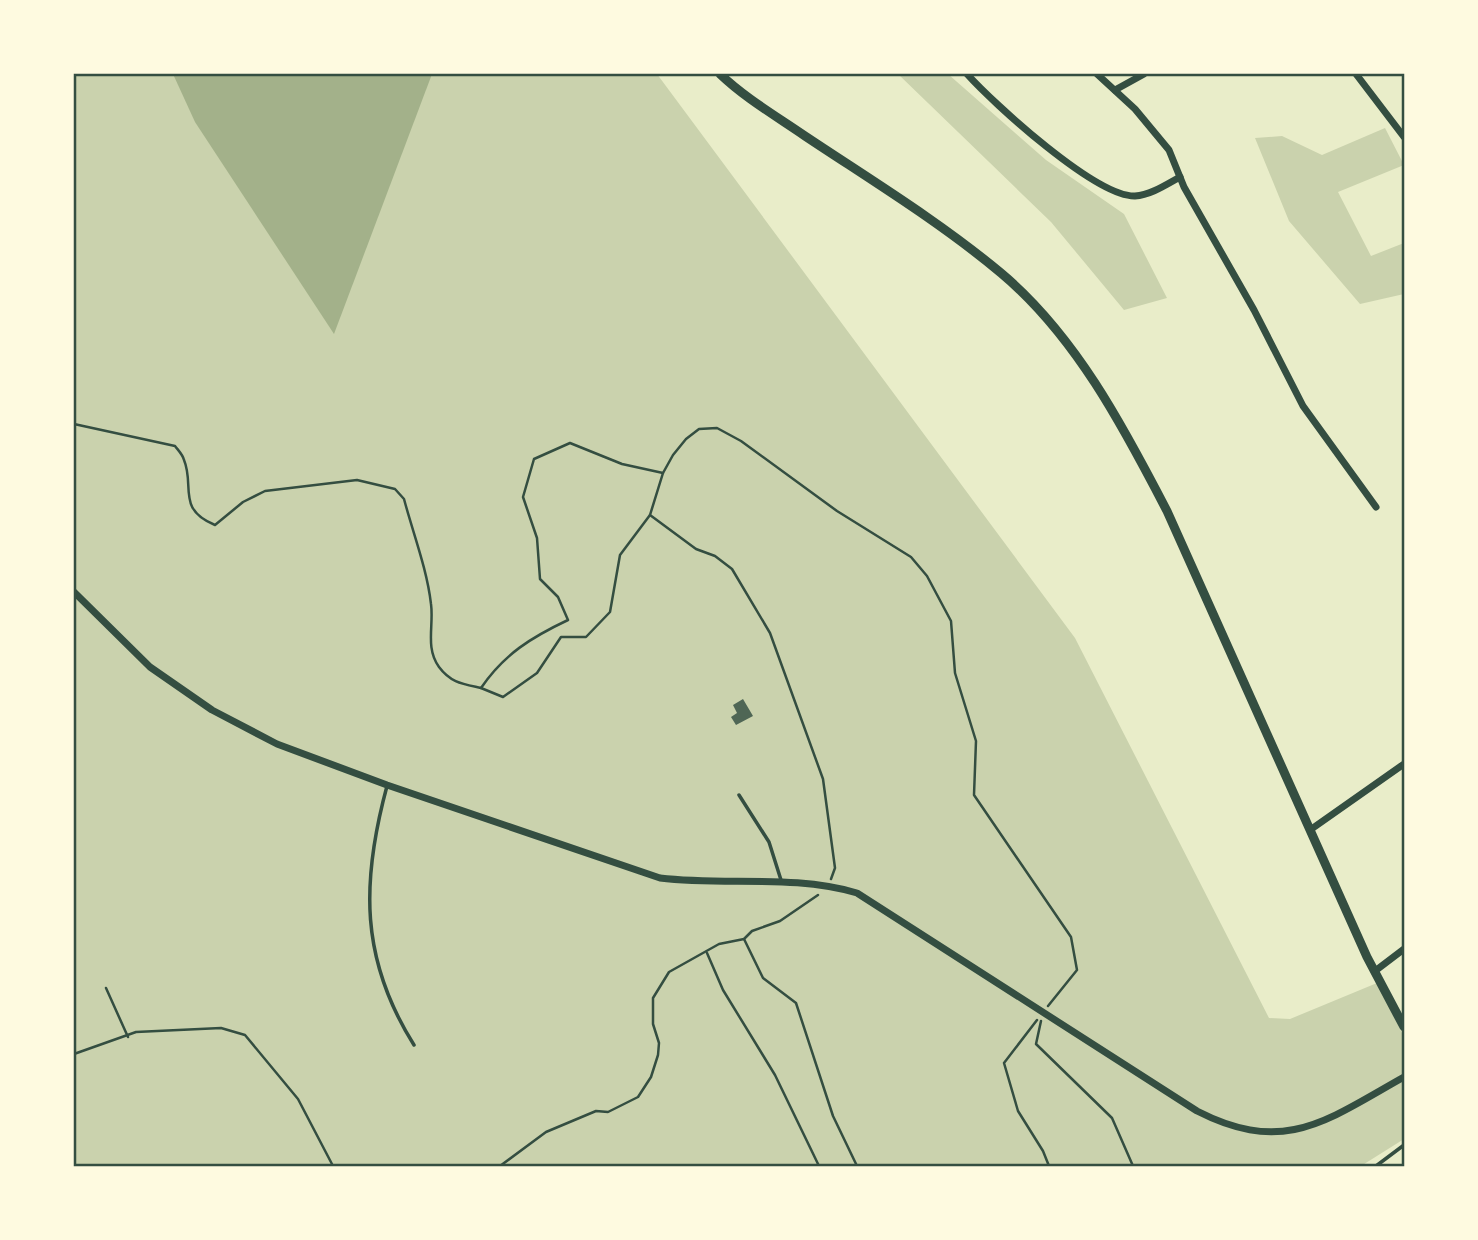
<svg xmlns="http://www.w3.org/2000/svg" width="1478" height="1240" font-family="Roboto,sans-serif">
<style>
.green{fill:#cad2ad}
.water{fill:#a3b18a}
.building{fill:#4f6655}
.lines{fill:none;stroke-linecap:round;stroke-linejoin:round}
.path{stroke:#344e41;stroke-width:2.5}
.service{stroke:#344e41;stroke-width:3.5}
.minor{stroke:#344e41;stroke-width:7}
.tertiary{stroke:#344e41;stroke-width:9}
.neatline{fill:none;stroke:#344e41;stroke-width:2.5}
</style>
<rect width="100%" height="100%" fill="#e9edc9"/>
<!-- green -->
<g class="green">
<path d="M74,74H657L1075,638L1269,1018L1290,1019L1377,983L1404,1037V1139L1361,1166H74Z"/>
<path d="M898,74H948L1046,160L1124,214L1167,298L1124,310L1051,222Z"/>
<path d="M1385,128L1404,165L1338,192L1371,256L1404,243V294L1360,304L1289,221L1255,138L1282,136L1322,155Z"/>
</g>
<!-- water -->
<path class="water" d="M173,74H432L334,334L195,122Z"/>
<!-- building -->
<path class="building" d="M743,699L753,716L736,725L731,717L737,713L733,705Z"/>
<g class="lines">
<!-- path -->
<g class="path">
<path d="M74,424L175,446C178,450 183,455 184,460C195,486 176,509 215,525L243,502L265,491L357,480L395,489L404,499C413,533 427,569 431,604C434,625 425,648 439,667C451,683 463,684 481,688C504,654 532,637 568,620L558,597L540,579L537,538L523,497L534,459L570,443L622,464L663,473"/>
<path d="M481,688L503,697L537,673L561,637H586L610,612L620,555L650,515"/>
<path d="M831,879L835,868L823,779L770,633L732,569L715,556L696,549L650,515L663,473L673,455L686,439L699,429L717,428L741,441L837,511L911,557L927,576L951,621L955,673L976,741L974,795L1071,937L1077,970L1048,1006"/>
<path d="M744,939L763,978L796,1003L833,1116L857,1166"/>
<path d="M707,953L723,990L775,1075L819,1166"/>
<path d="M106,988L128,1037"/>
<path d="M1037,1020L1004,1063L1018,1111L1043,1151L1049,1166"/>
<path d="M1041,1021L1036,1044L1112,1118L1133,1166"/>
<path d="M74,1054L136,1032L221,1028L245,1035L298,1099L333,1166"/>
<path d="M500,1166L546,1132L596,1111L608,1112L638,1097L651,1077L658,1055L659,1043L653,1024V998L669,972L719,944L744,939L752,931L780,921L818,895"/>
</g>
<!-- service -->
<g class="service">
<path d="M387,786C361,882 360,959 414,1045"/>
<path d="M739,795L769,842L781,880"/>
<path d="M1376,1166L1404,1145"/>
</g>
<!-- minor -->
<g class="minor">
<path d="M967,74C994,104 1096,197 1135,196C1151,195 1167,184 1180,177"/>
<path d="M1097,74L1135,109L1169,150L1184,187L1254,310L1303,406L1376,507"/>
<path d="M1356,74L1404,137"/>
<path d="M1115,90L1144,74"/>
<path d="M74,592L150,667L212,710L277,744L387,785L660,878C726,886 792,874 857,893L1197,1111C1285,1156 1327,1120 1404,1077"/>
<path d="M1310,830L1404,764"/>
<path d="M1375,971L1404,949"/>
</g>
<!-- tertiary -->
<path class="tertiary" d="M720,74C745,98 776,116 805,136C871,180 940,222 1001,273C1075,335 1123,426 1167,511L1367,957L1404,1027"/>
</g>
<!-- border -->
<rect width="1478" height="1240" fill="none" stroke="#fefae0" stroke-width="150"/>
<rect x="75" y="75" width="1328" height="1090" class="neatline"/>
</svg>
